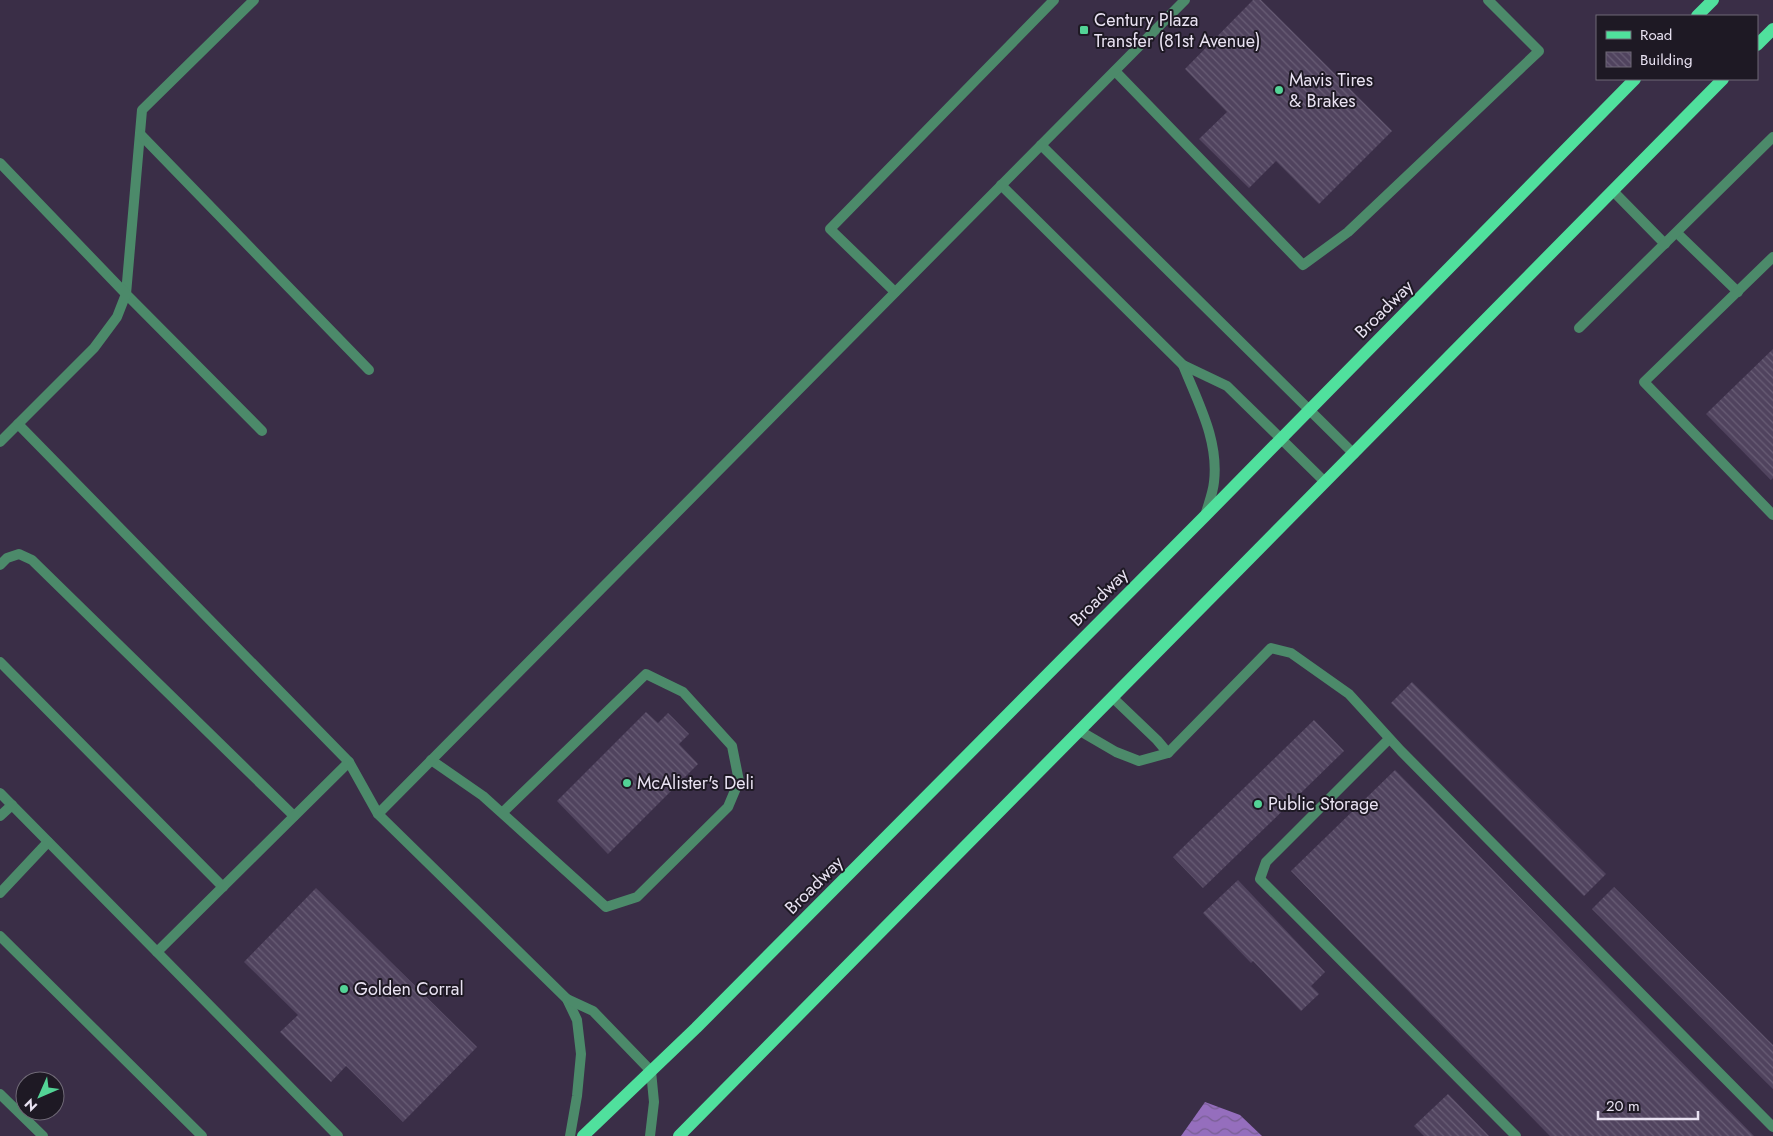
<svg xmlns="http://www.w3.org/2000/svg" width="1773" height="1136" font-family="Jost,sans-serif">
<style>
.water{fill:url(#water-waves)}
.building{fill:url(#building-back-hatch)}
.lines{fill:none;stroke-linecap:round;stroke-linejoin:round}
.lane{stroke:#4c8a6a;stroke-width:10}
.street{stroke:#4c8a6a;stroke-width:10}
.primary{stroke:#50e09d;stroke-width:12}
.poi-dot{fill:#53d396;stroke:#1e1924;stroke-width:2}
.labels{text-anchor:middle;dominant-baseline:central;stroke-width:4;stroke-linejoin:round;paint-order:stroke}
.poi-label{font-size:18px;fill:#e9e2f2;stroke:#1e1924;text-anchor:start}
.street-label{font-size:18px;fill:#e9e2f2;stroke:#1e1924}
</style>
<defs>
<pattern id="water-waves" width="16" height="10" patternUnits="userSpaceOnUse" patternTransform="scale(1.25)"><rect width="16" height="10" fill="#956ebd"/><path d="M0 5q4-4 8 0t8 0" fill="none" stroke="#795f94"/></pattern>
<pattern id="building-back-hatch" width="6" height="6" patternUnits="userSpaceOnUse" patternTransform="scale(1.25)"><rect width="6" height="6" fill="#50435e"/><path d="M-1 5l2 2M0 0l6 6M5-1l2 2" fill="none" stroke="#695e76"/></pattern>
</defs>
<rect width="100%" height="100%" fill="#3a2e47"/>
<!-- water -->
<path class="water" d="M1205,1102L1240,1115L1262,1136H1181Z"/>
<!-- building -->
<g class="building">
<path d="M1253,0H1261L1392,131L1319,204L1276,161L1249,188L1199,139L1227,112L1185,69Z"/>
<path d="M1773,349V478L1771,480L1706,414Z"/>
<path d="M1412,682L1606,874L1584,896L1391,703Z"/>
<path d="M646,712L658,723L668,713L689,734L679,744L698,764L608,854L557,801Z"/>
<path d="M1314,720L1344,751L1203,888L1173,857Z"/>
<path d="M1395,770L1754,1136H1550L1291,871Z"/>
<path d="M1238,880L1325,972L1311,986L1319,994L1301,1011L1253,961L1251,963L1203,913Z"/>
<path d="M1614,887L1773,1045V1089L1592,909Z"/>
<path d="M316,888L477,1047L403,1122L346,1066L331,1082L280,1032L298,1015L244,962Z"/>
<path d="M1448,1094L1489,1136H1424L1414,1126Z"/>
</g>
<g class="lines">
<!-- lane -->
<g class="lane">
<path d="M254,0L142,110L126,294L262,431"/>
<path d="M1115,71L1303,265L1348,232L1539,51L1488,0"/>
<path d="M140,134L369,370"/>
<path d="M1041,145L1354,454"/>
<path d="M0,163L126,294L117,317L94,348L0,442"/>
<path d="M1001,185L1183,365L1227,386L1325,482"/>
<path d="M1613,191L1665,244"/>
<path d="M1677,233L1738,292"/>
<path d="M1773,257L1644,382L1773,515"/>
<path d="M895,292L830,229L1054,0"/>
<path d="M1183,365C1198,403 1219,440 1214,482C1213,493 1208,505 1205,516"/>
<path d="M18,424L349,762L378,814L567,999L577,1020L581,1054L577,1096L570,1136"/>
<path d="M0,565L7,558L19,554L32,560L294,816"/>
<path d="M0,662L223,887"/>
<path d="M1112,697L1157,740L1168,753"/>
<path d="M1080,731L1116,752L1139,761L1168,753L1271,648L1291,653L1349,694L1401,751L1773,1127"/>
<path d="M1389,739L1266,862L1260,879L1516,1136"/>
<path d="M431,760L483,796L606,907L637,897L728,807L739,781L732,746L683,692L646,674L502,813"/>
<path d="M0,793L157,952L349,762"/>
<path d="M378,814L1185,0"/>
<path d="M0,816L12,805"/>
<path d="M0,893L48,842"/>
<path d="M0,936L202,1136"/>
<path d="M157,952L338,1136"/>
<path d="M567,999L593,1011L651,1071L654,1102L650,1136"/>
<path d="M0,1094L43,1136"/>
</g>
<!-- street -->
<path class="street" d="M1579,328L1773,137"/>
<!-- primary -->
<g class="primary">
<path d="M1697,16L1713,0"/>
<path d="M1757,45L1773,29"/>
<path d="M583,1136L696,1028L1205,516L1635,79"/>
<path d="M679,1136L1723,79"/>
</g>
</g>
<!-- markers -->
<g class="poi-dot">
<rect x="1079" y="25" width="10" height="10" rx="2.5"/>
<circle cx="1279" cy="90" r="5"/>
<circle cx="627" cy="783" r="5"/>
<circle cx="1258" cy="804" r="5"/>
<circle cx="344" cy="989" r="5"/>
</g>
<g class="labels">
<!-- poi labels -->
<g class="poi-label">
<text x="1094" y="20">Century Plaza<tspan x="1094" dy="21">Transfer (81st Avenue)</tspan></text>
<text x="1289" y="80">Mavis Tires<tspan x="1289" dy="21">&amp; Brakes</tspan></text>
<text x="637" y="783">McAlister's Deli</text>
<text x="1268" y="804">Public Storage</text>
<text x="354" y="989">Golden Corral</text>
</g>
<!-- street labels -->
<g class="street-label">
<text transform="translate(1384 309) rotate(-45)">Broadway</text>
<text transform="translate(1099 597) rotate(-45)">Broadway</text>
<text transform="translate(814 885) rotate(-45)">Broadway</text>
</g>
</g>
<!-- legend -->
<rect x="1596" y="15" width="162" height="65" fill="#1e1924" stroke="#6f6976"/>
<rect x="1606" y="31" width="25" height="8" fill="#50e09d" stroke="#6f6976"/>
<text x="1640" y="40" font-size="15" fill="#e9e2f2">Road</text>
<rect x="1606" y="52" width="25" height="15" fill="url(#building-back-hatch)" stroke="#6f6976"/>
<text x="1640" y="65" font-size="15" fill="#e9e2f2">Building</text>
<!-- north arrow -->
<g transform="translate(40 1096) rotate(225)"><circle r="24" fill="#1e1924" stroke="#6f6976"/>
<path d="M0-4L9 19L0 12L-9 19Z" fill="#53d396"/>
<text y="-8" font-size="14" font-weight="bold" text-anchor="middle" fill="#e9e2f2">N</text>
</g>
<!-- scale -->
<path d="M1598 1111v8h100v-8" fill="none" stroke="#e9e2f2" stroke-width="2.5"/>
<text x="1606" y="1111" font-size="15" fill="#e9e2f2" stroke="#1e1924" stroke-width="4" paint-order="stroke">20 m</text>
</svg>
